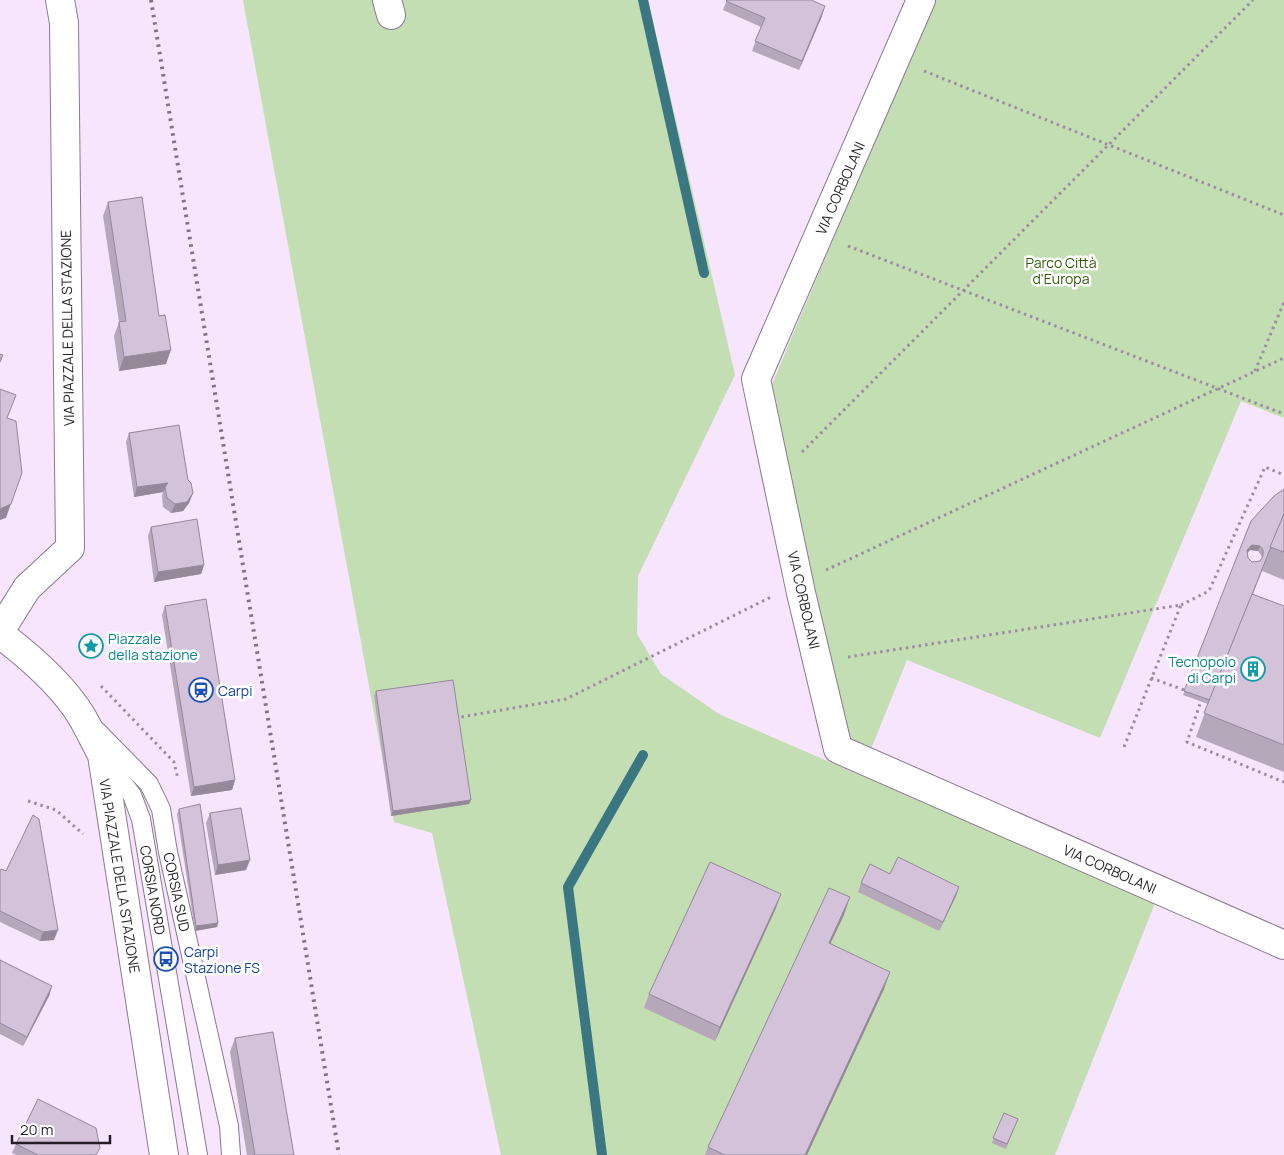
<svg xmlns="http://www.w3.org/2000/svg" width="1284" height="1155" font-family="Manrope,sans-serif">
<style>
.green{fill:#c3deb2}
.lines{fill:none;stroke-linecap:round;stroke-linejoin:round}
.stream{stroke:#3b7781;stroke-width:10}
.service-casing{stroke:#8a7990;stroke-width:20}
.minor-casing{stroke:#8a7990;stroke-width:30}
.path{stroke:#9c8ea0;stroke-width:3;stroke-dasharray:2.5 4;stroke-linecap:butt}
.service{stroke:#fff;stroke-width:18}
.minor{stroke:#fff;stroke-width:28}
.rail{stroke:#7f7383;stroke-width:4;stroke-dasharray:2.5 5;stroke-linecap:butt}
.wall{fill:#b6a7bb;fill-rule:evenodd}
.shaded-wall{fill:#948899}
.building{fill:#d4c2da;stroke:#948899;fill-rule:evenodd}
.labels{text-anchor:middle;dominant-baseline:central;stroke-width:5;stroke-linejoin:round;paint-order:stroke}
.street-label{font-size:14px;fill:#251e27;stroke:#fff}
.park-label{font-size:14px;fill:#325a08;stroke:#fff}
.culture-label{font-size:14px;fill:#0d838f;stroke:#fff;text-anchor:start}
.transit-label{font-size:14px;fill:#164399;stroke:#fff;text-anchor:start}
</style>
<rect width="100%" height="100%" fill="#f7e4fd"/>
<!-- green -->
<g class="green">
<path d="M243,0H648L735,375L638,576L637,634L661,674L719,714L1155,903L1055,1155H501L432,833L394,822Z"/>
<path d="M934,0H1284V418L1241,401L1100,738L907,660L871,749L843,736L770,389Z"/>
</g>
<g class="lines">
<!-- stream -->
<g class="stream">
<path d="M643,0L704,273"/>
<path d="M602,1155L568,887L643,755"/>
</g>
<!-- service casing -->
<g class="service-casing">
<g id="service">
<path d="M97,731L149,784L161,809L168,852L229,1126L231,1155"/>
<path d="M106,761L132,795L141,819L198,1155"/>
</g>
</g>
<!-- minor casing -->
<g class="minor-casing">
<g id="minor">
<path d="M387,0L391,15"/>
<path d="M921,0L756,379L801,593L838,749L1284,945"/>
<path d="M0,631L27,588L70,548L64,23L60,0"/>
<path d="M0,634C29,656 63,685 82,717C89,729 95,742 102,755L164,1155"/>
</g>
</g>
<!-- path -->
<g class="path">
<path d="M924,71L1284,215"/>
<path d="M848,246L1284,414"/>
<path d="M1255,371L1284,302"/>
<path d="M802,452L1253,0"/>
<path d="M826,570L1284,358"/>
<path d="M1181,605L1209,591L1265,467L1284,475"/>
<path d="M848,657L1181,605L1124,747"/>
<path d="M1151,678L1187,691"/>
<path d="M101,686L174,762L178,779"/>
<path d="M1202,698L1187,742L1284,782"/>
<path d="M455,718L566,699L771,597"/>
<path d="M28,801L56,810L83,834"/>
</g>
<!-- service -->
<use href="#service" class="service"/>
<!-- minor -->
<use href="#minor" class="minor"/>
<!-- rail -->
<path class="rail" d="M151,0L339,1155"/>
</g>
<!-- wall -->
<g class="wall">
<path d="M727,0L822,16L799,70L752,51L761,27L723,10Z"/>
<path d="M108,202L166,364L119,371L114,336L119,322L103,216Z"/>
<path d="M129,433L188,480L193,493L189,503L183,511L171,513L163,507L162,496L163,492L134,497L126,442Z"/>
<path d="M1284,489V580L1262,571L1253,594L1284,606V772L1196,737L1208,704L1183,695L1251,521ZM1250,550L1258,551L1261,555L1262,558L1260,561L1252,562L1248,558L1247,553Z"/>
<path d="M151,527L204,565L201,574L154,582L148,536Z"/>
<path d="M165,606L235,780L232,790L191,796L162,615Z"/>
<path d="M376,691L471,800L469,804L391,816L374,696Z"/>
<path d="M179,809L218,923L217,927L195,931L177,814Z"/>
<path d="M210,813L246,870L215,875L206,823Z"/>
<path d="M0,871L54,940L40,941L0,922Z"/>
<path d="M890,874L959,887L956,896L939,931L858,892L861,883Z"/>
<path d="M776,908L715,1041L644,1008L649,994Z"/>
<path d="M844,915L830,944L884,989L807,1155H705L708,1147Z"/>
<path d="M0,960L52,986L49,996L23,1046L0,1034Z"/>
<path d="M235,1038L294,1155H247L230,1052Z"/>
<path d="M1004,1113L1018,1119L1006,1149L992,1143Z"/>
<path d="M16,1144L97,1155H16L12,1153Z"/>
</g>
<!-- shaded-wall -->
<g class="shaded-wall">
<path d="M825,6L822,16L799,70L802,61Z"/>
<path d="M171,350L166,364L119,371L124,357Z"/>
<path d="M168,483L163,492L134,497L137,487Z"/>
<path d="M17,486L6,518L0,520V509Z"/>
<path d="M193,493L189,503L183,511L171,513L175,504Z"/>
<path d="M1252,545L1260,546L1258,551L1250,550L1246,555L1247,550Z"/>
<path d="M204,565L201,574L154,582L158,572Z"/>
<path d="M235,780L232,790L191,796L194,787Z"/>
<path d="M471,800L469,804L391,816L393,811Z"/>
<path d="M250,860L246,870L215,875L218,865Z"/>
<path d="M959,887L956,896L939,931L943,922Z"/>
<path d="M781,894L776,908L715,1041L720,1027Z"/>
<path d="M850,897L844,915L822,961L829,943Z"/>
<path d="M218,923L217,927L195,931L196,926Z"/>
<path d="M58,930L54,940L40,941L43,932Z"/>
<path d="M890,972L884,989L807,1155H805Z"/>
<path d="M52,986L49,996L23,1046L27,1037Z"/>
</g>
<!-- building -->
<g class="building">
<path d="M727,0H811L825,6L802,61L755,41L765,18L726,1Z"/>
<path d="M142,197L159,316L165,315L171,350L124,357L119,322L126,321L108,202Z"/>
<path d="M0,354L3,355L0,362Z"/>
<path d="M0,389L16,395L7,418L16,421L22,473L11,504L0,509Z"/>
<path d="M179,425L188,480L191,483L193,493L187,502L175,504L167,498L165,487L168,483L137,487L129,433Z"/>
<path d="M1284,489V514L1210,700L1184,691L1251,521L1274,496ZM1252,545L1260,546L1263,550V556L1260,561L1252,562L1248,558L1247,550Z"/>
<path d="M1284,514V552L1270,547Z"/>
<path d="M197,519L204,565L158,572L151,527Z"/>
<path d="M1252,594L1284,606V745L1204,713Z"/>
<path d="M206,599L235,780L194,787L165,606Z"/>
<path d="M453,680L471,800L393,811L376,691Z"/>
<path d="M200,804L218,923L196,926L179,809Z"/>
<path d="M241,808L250,860L218,865L210,813Z"/>
<path d="M33,815L39,819L58,930L43,932L0,911V871L1,869L6,871Z"/>
<path d="M898,857L959,887L943,922L861,883L870,864L890,874Z"/>
<path d="M710,862L781,894L720,1027L649,994Z"/>
<path d="M829,888L850,897L829,943L890,972L805,1155H725L708,1147Z"/>
<path d="M0,960L52,986L27,1037L0,1023Z"/>
<path d="M273,1032L294,1155H255L235,1038Z"/>
<path d="M38,1099L96,1128L100,1148L96,1155H38L16,1144Z"/>
<path d="M1004,1113L1018,1119L1007,1144L993,1138Z"/>
</g>
<!-- icons -->
<defs>
<g id="sight-ring" transform="scale(1.25)"><circle r="9.5" fill="#fff" stroke="#0f9aa8" stroke-width="1.5"/><path d="M0-6L1.8-2.2L6-1.7L2.9 1.2L3.7 5.4L0 3.3L-3.7 5.4L-2.9 1.2L-6-1.7L-1.8-2.2Z" fill="#0f9aa8"/></g>
<g id="building-ring" transform="scale(1.25)"><circle r="9.5" fill="#fff" stroke="#0f9aa8" stroke-width="1.5"/><path d="M-4-6H4V6H1V3H-1V6H-4ZM-2.5-4.3h1.7v1.8h-1.7ZM.8-4.3h1.7v1.8H.8ZM-2.5-1h1.7V.8h-1.7ZM.8-1h1.7V.8H.8Z" fill="#0f9aa8"/></g>
<g id="station-ring" transform="scale(1.25)"><circle r="9.5" fill="#fff" stroke="#1a4fb4" stroke-width="1.5"/><path d="M-3-6H3Q5-6 5-4V2Q5 4 3 4L4.5 6H3L1.5 4h-3L-3 6H-4.5L-3 4Q-5 4-5 2V-4Q-5-6-3-6ZM-3.5-4v3h7v-3ZM-3.5 1v1.5H-2V1ZM2 1v1.5H3.5V1Z" fill="#1a4fb4"/></g>
<g id="bus-ring" transform="scale(1.25)"><circle r="9.5" fill="#fff" stroke="#1a4fb4" stroke-width="1.5"/><path d="M-5-6H5V4H4V6H2V4H-2V6H-4V4H-5ZM-3.5-4V0h7V-4ZM-3.5 1.2v1.5H-2V1.2ZM2 1.2v1.5H3.5V1.2Z" fill="#1a4fb4"/></g>
</defs>
<g fill-rule="evenodd">
<use href="#sight-ring" x="91" y="646"/>
<use href="#building-ring" x="1253" y="669"/>
<use href="#station-ring" x="201" y="690"/>
<use href="#bus-ring" x="166" y="959"/>
</g>
<g class="labels">
<!-- street labels -->
<g class="street-label">
<text transform="translate(840 188) rotate(-66)">VIA CORBOLANI</text>
<text transform="translate(67 328) rotate(-91)">VIA PIAZZALE DELLA STAZIONE</text>
<text transform="translate(804 600) rotate(77)">VIA CORBOLANI</text>
<text transform="translate(1110 869) rotate(24)">VIA CORBOLANI</text>
<text transform="translate(120 876) rotate(81)">VIA PIAZZALE DELLA STAZIONE</text>
<text transform="translate(153 890) rotate(80)">CORSIA NORD</text>
<text transform="translate(177 892) rotate(78)">CORSIA SUD</text>
</g>
<!-- park labels -->
<g class="park-label">
<text x="1061" y="262">Parco Città<tspan x="1061" dy="16">d'Europa</tspan></text>
</g>
<!-- culture labels -->
<g class="culture-label">
<text x="108" y="638">Piazzale<tspan x="108" dy="16">della stazione</tspan></text>
<text x="1236" y="661" text-anchor="end">Tecnopolo<tspan x="1236" dy="16">di Carpi</tspan></text>
</g>
<!-- transit labels -->
<g class="transit-label">
<text x="218" y="690">Carpi</text>
<text x="184" y="951">Carpi<tspan x="184" dy="16">Stazione FS</tspan></text>
</g>
</g>
<!-- scale -->
<path d="M12 1135v8h98v-8" fill="none" stroke="#251e27" stroke-width="2.5"/>
<text x="20" y="1135" font-size="15" fill="#251e27" stroke="#ffffff" stroke-width="4" paint-order="stroke">20 m</text>
</svg>
